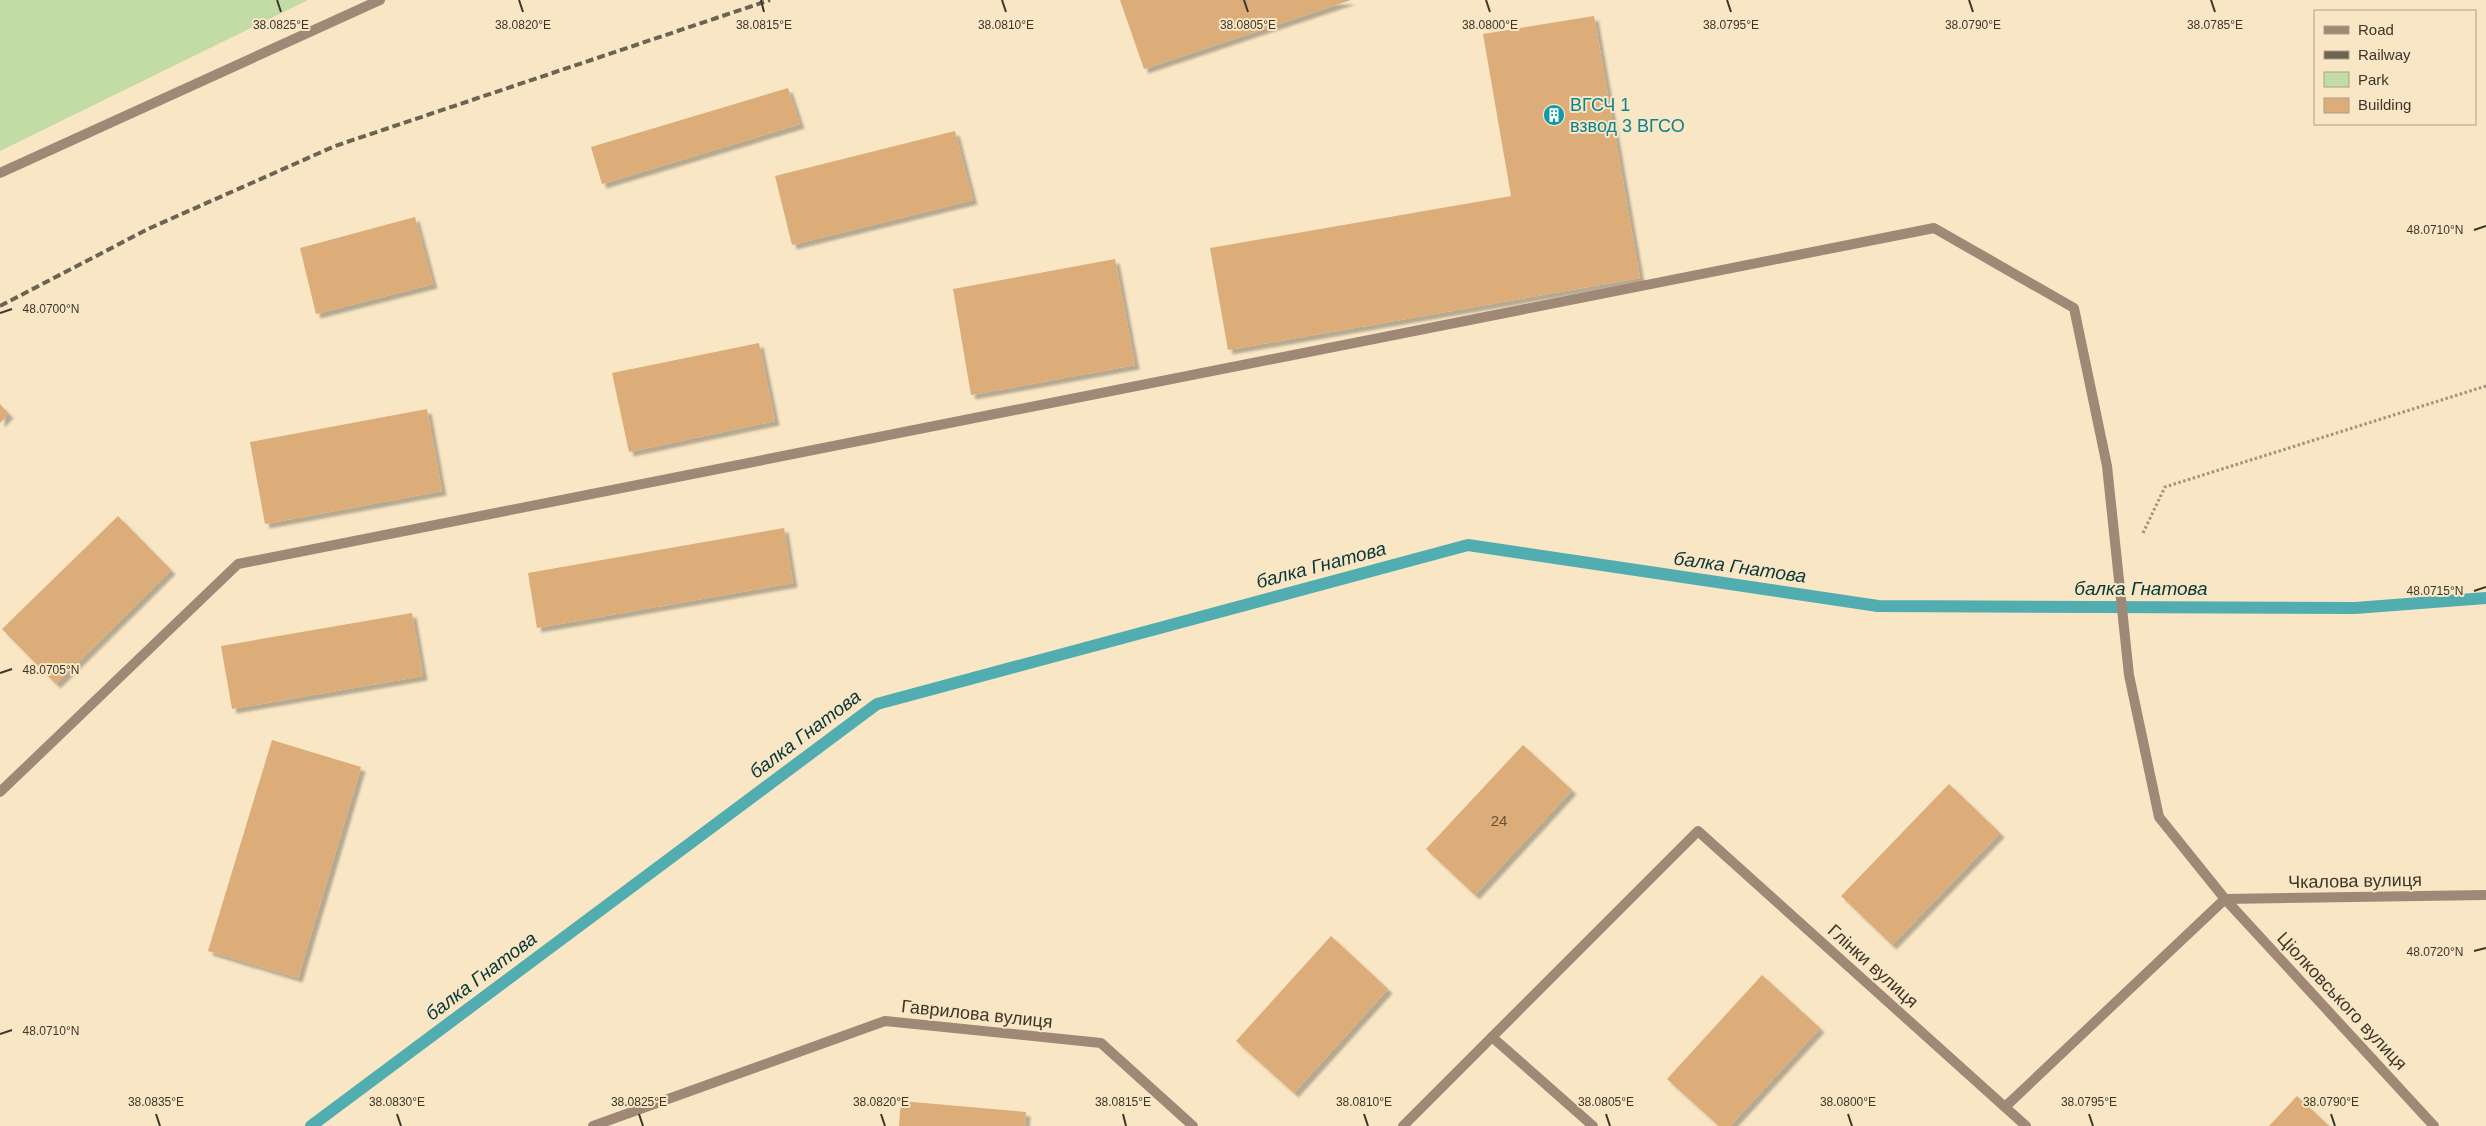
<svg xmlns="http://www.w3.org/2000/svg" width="2486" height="1126" font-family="Arial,sans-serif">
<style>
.green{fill:#c3dca5}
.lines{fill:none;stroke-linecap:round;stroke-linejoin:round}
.stream{stroke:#51adb0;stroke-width:12}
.building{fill:#dcac79;filter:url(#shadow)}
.path{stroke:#a1947c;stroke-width:3;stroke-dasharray:2.5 2.5;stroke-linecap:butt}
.minor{stroke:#a08876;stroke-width:10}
.rail{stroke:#6d6351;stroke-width:4;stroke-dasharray:8 4;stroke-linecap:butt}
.ticks{fill:none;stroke:#3d3629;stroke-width:2}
.labels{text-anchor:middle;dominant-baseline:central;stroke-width:4;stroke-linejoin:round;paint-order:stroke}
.number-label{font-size:15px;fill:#65543d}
.culture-label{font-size:18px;fill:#0d838f;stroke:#f8e6c5;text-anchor:start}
.street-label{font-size:18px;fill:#3d3629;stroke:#f8e6c5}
.water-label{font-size:19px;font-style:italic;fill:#0a3738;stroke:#f8e6c5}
.ticks-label{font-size:12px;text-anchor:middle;fill:#3d3629;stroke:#f8e6c5;stroke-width:4;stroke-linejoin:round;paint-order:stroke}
</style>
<defs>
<filter id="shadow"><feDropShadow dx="4.5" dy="4.5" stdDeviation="1" flood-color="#0004"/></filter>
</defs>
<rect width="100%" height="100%" fill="#f8e6c5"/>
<!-- green -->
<path class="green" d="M0,0H308L0,151Z"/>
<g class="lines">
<!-- stream -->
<path class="stream" d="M311,1126L877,704L1468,545L1878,606L2355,608L2486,598"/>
</g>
<!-- building -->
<g class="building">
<path d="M1120,0H1351L1144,69Z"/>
<path d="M1594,16L1640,278L1228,350L1210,248L1511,196L1483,34Z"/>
<path d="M788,88L800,124L602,184L591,147Z"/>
<path d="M955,131L973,200L792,245L775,176Z"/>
<path d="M415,217L433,284L316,314L300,248Z"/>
<path d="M1115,259L1135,365L971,395L953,289Z"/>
<path d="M759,343L775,421L629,452L612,373Z"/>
<path d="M0,404L9,414L0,423Z"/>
<path d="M427,409L442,491L265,524L250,442Z"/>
<path d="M118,516L171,570L56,684L2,629Z"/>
<path d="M784,528L793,583L537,628L528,573Z"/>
<path d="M412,613L423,676L232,709L221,646Z"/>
<path d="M272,740L361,767L298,978L208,951Z"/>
<path d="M1523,745L1572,790L1475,895L1426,849Z"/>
<path d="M1949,784L2000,833L1892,945L1841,896Z"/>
<path d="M1331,936L1388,989L1294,1093L1236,1041Z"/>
<path d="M1762,975L1820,1028L1730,1126H1719L1667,1079Z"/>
<path d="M2297,1096L2329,1126H2269Z"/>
<path d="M901,1101L1026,1112L1025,1126H899Z"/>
</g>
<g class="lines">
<!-- path -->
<path class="path" d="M2143,533L2165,487L2486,386"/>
<!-- minor -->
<g class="minor">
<path d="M0,173L380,0"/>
<path d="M0,792L238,564L1934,228L2074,308L2107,466L2129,675L2159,817L2225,899L2434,1126"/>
<path d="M2225,899L2486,895"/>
<path d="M1492,1037L1593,1126"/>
<path d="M2006,1106L2225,899"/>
<path d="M593,1126L885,1021L1101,1043L1193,1126"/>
<path d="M1403,1126L1698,831L2026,1126"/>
</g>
<!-- rail -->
<path class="rail" d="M0,306L148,229L335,146L770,0"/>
</g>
<!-- ticks -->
<path class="ticks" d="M277,0L281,12M519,0L523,12M761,0L764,12M1002,0L1006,12M1244,0L1248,12M1486,0L1490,12M1727,0L1731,12M1969,0L1973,12M2211,0L2215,12M2474,230L2486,226M0,313L12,309M2474,591L2486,587M0,673L12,669M2474,951L2486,948M0,1034L12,1030M156,1114L160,1126M397,1114L401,1126M639,1114L643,1126M881,1114L885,1126M1123,1114L1126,1126M1364,1114L1368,1126M1606,1114L1610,1126M1848,1114L1852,1126M2089,1114L2093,1126M2331,1114L2335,1126"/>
<!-- icons -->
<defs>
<g id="building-disc" transform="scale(1.125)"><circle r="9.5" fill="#0f9aa8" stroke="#f8e6c5"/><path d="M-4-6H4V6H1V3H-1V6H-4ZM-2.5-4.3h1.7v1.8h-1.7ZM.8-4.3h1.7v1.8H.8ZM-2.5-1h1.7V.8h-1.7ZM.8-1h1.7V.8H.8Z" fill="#fff"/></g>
</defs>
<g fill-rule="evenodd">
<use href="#building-disc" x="1554" y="115"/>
</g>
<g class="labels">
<!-- number labels -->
<g class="number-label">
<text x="1499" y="820">24</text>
</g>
<!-- culture labels -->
<g class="culture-label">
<text x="1570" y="105">ВГСЧ 1<tspan x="1570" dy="21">взвод 3 ВГСО</tspan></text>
</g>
<!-- street labels -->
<g class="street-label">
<text transform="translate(2355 881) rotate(-1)">Чкалова вулиця</text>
<text transform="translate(1873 966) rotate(42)">Глінки вулиця</text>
<text transform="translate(2342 1001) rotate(47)">Ціолковського вулиця</text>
<text transform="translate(977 1014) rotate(6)">Гаврилова вулиця</text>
</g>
<!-- water labels -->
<g class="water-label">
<text transform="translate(1321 565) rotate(-15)">балка Гнатова</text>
<text transform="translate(1740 567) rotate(8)">балка Гнатова</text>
<text x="2141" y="588">балка Гнатова</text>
<text transform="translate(805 734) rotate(-37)">балка Гнатова</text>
<text transform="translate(481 976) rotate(-37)">балка Гнатова</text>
</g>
</g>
<g class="ticks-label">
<text x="281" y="29">38.0825°E</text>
<text x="523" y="29">38.0820°E</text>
<text x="764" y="29">38.0815°E</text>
<text x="1006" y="29">38.0810°E</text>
<text x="1248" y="29">38.0805°E</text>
<text x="1490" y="29">38.0800°E</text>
<text x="1731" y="29">38.0795°E</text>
<text x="1973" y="29">38.0790°E</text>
<text x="2215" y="29">38.0785°E</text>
<text x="2435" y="234">48.0710°N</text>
<text x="51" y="313">48.0700°N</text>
<text x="2435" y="595">48.0715°N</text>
<text x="51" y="674">48.0705°N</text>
<text x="2435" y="956">48.0720°N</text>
<text x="51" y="1035">48.0710°N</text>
<text x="156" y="1106">38.0835°E</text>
<text x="397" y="1106">38.0830°E</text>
<text x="639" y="1106">38.0825°E</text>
<text x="881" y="1106">38.0820°E</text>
<text x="1123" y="1106">38.0815°E</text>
<text x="1364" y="1106">38.0810°E</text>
<text x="1606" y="1106">38.0805°E</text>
<text x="1848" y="1106">38.0800°E</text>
<text x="2089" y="1106">38.0795°E</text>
<text x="2331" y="1106">38.0790°E</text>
</g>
<!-- legend -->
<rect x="2314" y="10" width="162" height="115" fill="#f8e6c5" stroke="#ada087"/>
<rect x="2324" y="26" width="25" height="8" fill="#a08876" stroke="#ada087"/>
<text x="2358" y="35" font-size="15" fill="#3d3629">Road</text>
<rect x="2324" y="51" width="25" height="8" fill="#6d6351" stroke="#ada087"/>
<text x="2358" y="60" font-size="15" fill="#3d3629">Railway</text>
<rect x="2324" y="72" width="25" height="15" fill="#c3dca5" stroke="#ada087"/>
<text x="2358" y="85" font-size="15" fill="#3d3629">Park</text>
<rect x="2324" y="98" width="25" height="15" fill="#dcac79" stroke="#ada087"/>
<text x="2358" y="110" font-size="15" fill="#3d3629">Building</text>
</svg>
